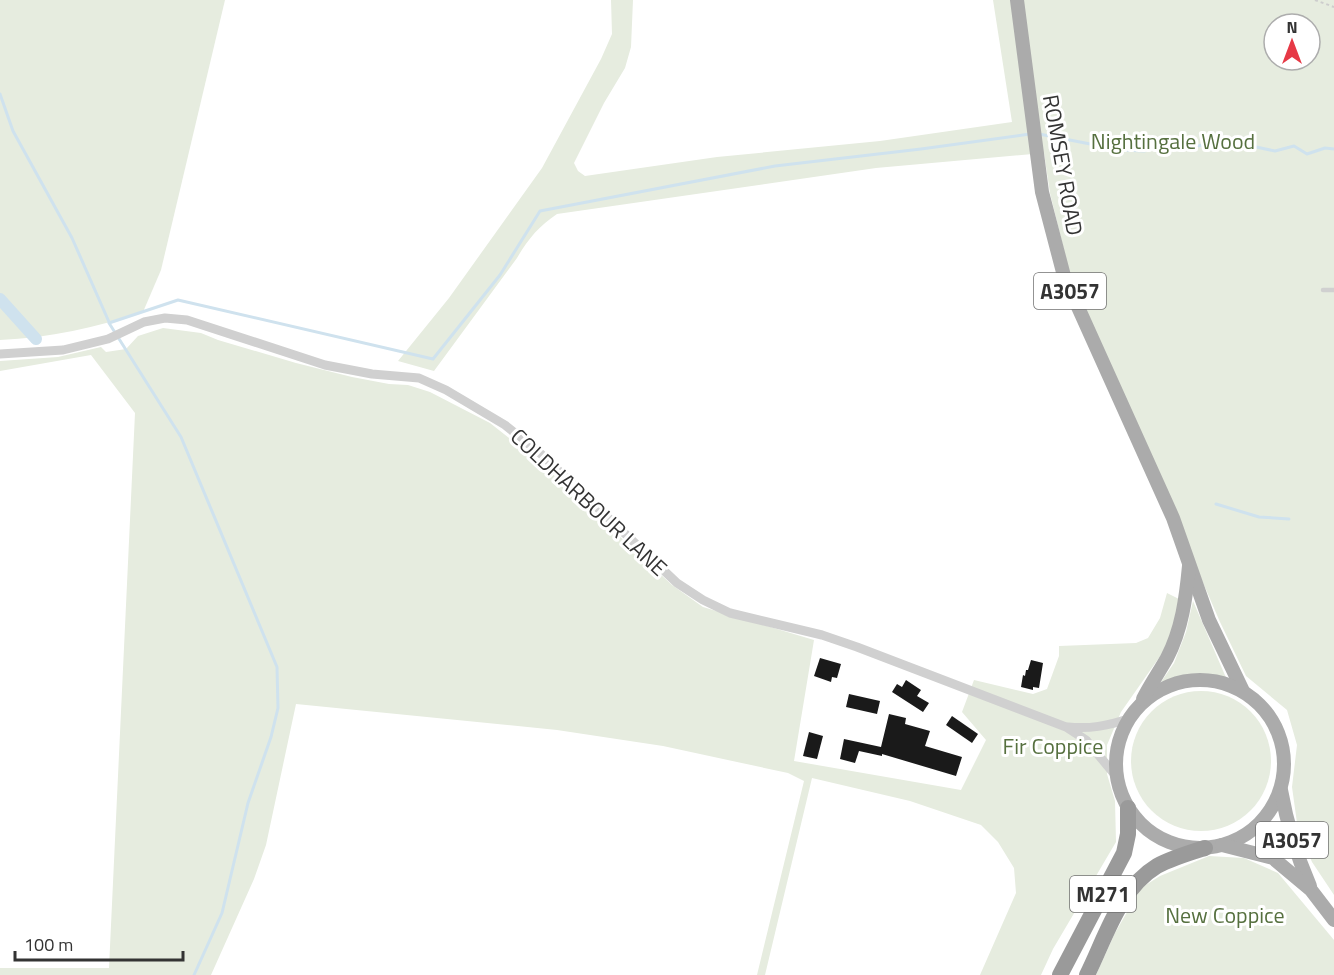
<svg xmlns="http://www.w3.org/2000/svg" width="1334" height="975" font-family="'Titillium Web',sans-serif">
<style>
.green{fill:#e6ecdf;fill-rule:evenodd}
.lines{fill:none;stroke-linecap:round;stroke-linejoin:round}
.stream{stroke:#cfe2ee;stroke-width:3}
.canal{stroke:#cfe2ee;stroke-width:12}
.building{fill:#1a1a1a}
.path{stroke:#cdcdcd;stroke-width:2;stroke-dasharray:3 3;stroke-linecap:butt}
.lane{stroke:#d0d0d0;stroke-width:4.5}
.street{stroke:#d0d0d0;stroke-width:9}
.primary{stroke:#ababab;stroke-width:14}
.highway{stroke:#9a9a9a;stroke-width:16}
.labels{text-anchor:middle;dominant-baseline:central;stroke-width:6;stroke-linejoin:round;paint-order:stroke}
.shield{fill:#fff;stroke:#707070;stroke-width:1.5}
.shield-label{font-size:21px;font-weight:bold;fill:#333}
.park-label{font-size:22px;fill:#56703f;stroke:#fff}
.street-label{font-size:22px;fill:#333;stroke:#fff}
</style>
<rect width="100%" height="100%" fill="#fff"/>
<!-- green -->
<g class="green">
<path d="M0,0H225L161,270L143,312C97,327 49,338 0,340Z"/>
<path d="M611,0H633L631,47L625,68L604,103L574,163L578,171L585,176L717,157L880,141L1012,122L993,0H1334V895L1312,862L1298,830L1292,787L1297,745L1287,710L1246,676L1220,622L1070,275L1050,193L1044,153L876,168L557,214C539,226 528,239 517,258L434,371L398,361L449,298L542,168L601,59L612,34ZM1274,24H1310V60H1274Z"/>
<path d="M163,328L201,333L218,340L296,363L352,377L389,384L408,385L430,392L490,423L542,464L672,585L703,607L814,640L794,761L961,790L986,740L962,712L974,680L1033,694L1047,689L1059,656V646L1136,643L1148,638L1160,618L1167,593L1179,599L1172,631L1163,652L1121,712L1107,745V774L1115,801L1116,842L1053,949L1041,975H980L1016,893L1014,868L998,842L981,825L910,801L812,778L765,975H757L804,781L788,773L663,746L557,730L296,704L266,845L254,879L211,975H0V968H109L135,413L91,355L0,371V361L58,357L101,347L106,352L126,349L138,336Z"/>
<path d="M1193,601L1227,680L1194,674L1161,682L1174,663L1186,632Z"/>
<circle cx="1201" cy="761" r="70"/>
<path d="M1209,856L1244,858L1278,873L1334,940V975H1096L1115,933L1141,888L1160,876Z"/>
</g>
<g class="lines">
<!-- stream -->
<g class="stream">
<path d="M0,94L13,131L72,238L109,322"/>
<path d="M1039,134L1121,150L1144,151L1164,146L1183,148L1203,145L1210,149L1227,147L1240,139H1246L1256,147L1275,151L1294,146L1307,154L1325,148L1334,149"/>
<path d="M1216,504L1259,517L1289,519"/>
<path d="M194,975L222,913L248,803L271,737L278,708L277,667L181,437L109,323L178,300L433,359L500,275L540,211L775,166L921,149L1030,134"/>
</g>
<!-- canal -->
<path class="canal" d="M0,299L36,339"/>
</g>
<!-- building -->
<g class="building">
<path d="M820,658L841,664L837,678L832,677L831,682L814,676Z"/>
<path d="M1031,660L1043,663L1039,688L1033,687V690L1021,687L1023,675L1025,676L1026,670H1028Z"/>
<path d="M906,680L921,690L917,696L929,703L923,712L892,692L897,684L902,687Z"/>
<path d="M849,694L880,701L877,714L846,707Z"/>
<path d="M889,714L906,718L905,724L930,731L925,746L962,757L956,776L882,754V756L859,751L855,763L840,759L844,739L881,747Z"/>
<path d="M952,716L978,734L972,743L946,725Z"/>
<path d="M809,732L823,736L817,759L803,756Z"/>
</g>
<g class="lines">
<!-- path -->
<path class="path" d="M1315,0L1334,7"/>
<!-- lane -->
<path class="lane" d="M1323,290H1334"/>
<!-- street -->
<g class="street">
<path d="M0,354L63,350L108,339L144,322L165,318L187,320L325,365L372,374L419,378L446,390L505,425L541,454L677,583L703,600L730,613L822,635L857,647L1066,727L1086,740L1116,776"/>
<path d="M1068,727C1090,729 1107,726 1128,719"/>
</g>
<!-- primary -->
<g class="primary">
<path d="M1017,0L1042,192L1064,276L1173,518L1209,620L1243,691"/>
<circle cx="1200" cy="764" r="84"/>
<path d="M1143,699C1150,685 1159,672 1167,658C1182,629 1186,598 1189,566"/>
<path d="M1281,790C1287,824 1296,854 1310,886"/>
<path d="M1222,845L1273,858L1311,890L1334,920"/>
</g>
<!-- highway -->
<g class="highway">
<path d="M1060,975L1124,853L1128,834V808"/>
<path d="M1087,975C1106,937 1119,889 1157,866C1172,858 1189,853 1205,848"/>
</g>
</g>
<g class="labels">
<!-- shield labels -->
<g class="shield">
<rect x="1034" y="273" width="72" height="36" rx="4.5"/>
<rect x="1256" y="822" width="72" height="36" rx="4.5"/>
<rect x="1070" y="876" width="66" height="36" rx="4.5"/>
</g>
<g class="shield-label">
<text x="1070" y="291">A3057</text>
<text x="1292" y="840">A3057</text>
<text x="1103" y="894">M271</text>
</g>
<!-- park labels -->
<g class="park-label">
<text x="1173" y="141">Nightingale Wood</text>
<text x="1053" y="746">Fir Coppice</text>
<text x="1225" y="915">New Coppice</text>
</g>
<!-- street labels -->
<g class="street-label">
<text transform="translate(1063 165) rotate(80)">ROMSEY ROAD</text>
<text transform="translate(589 502) rotate(43)">COLDHARBOUR LANE</text>
</g>
</g>
<!-- north arrow -->
<g transform="translate(1292 42)"><circle r="28" fill="#ffffff" stroke="#adadad" stroke-width="1.5"/>
<path d="M0-4.5L10 22L0 15L-10 22Z" fill="#e63946"/>
<text y="-9" font-size="16" font-weight="bold" text-anchor="middle" fill="#333333">N</text>
</g>
<!-- scale -->
<path d="M15 951v9h168v-9" fill="none" stroke="#333333" stroke-width="3"/>
<text x="24" y="951" font-size="18" fill="#333333" stroke="#ffffff" stroke-width="4.5" paint-order="stroke">100 m</text>
</svg>
